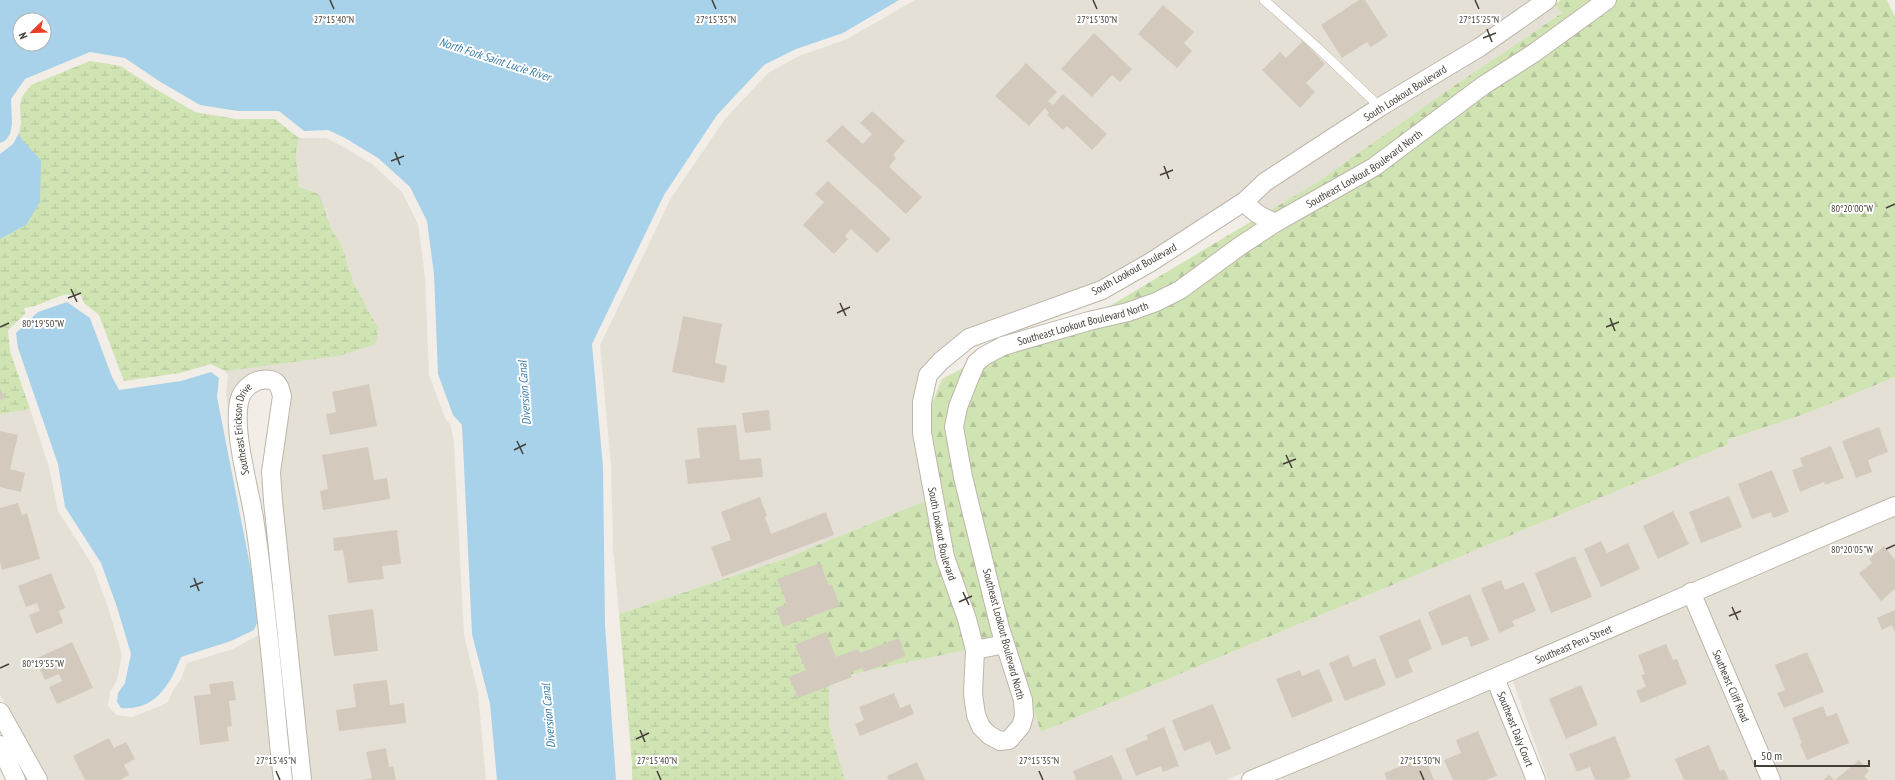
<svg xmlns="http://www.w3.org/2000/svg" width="1895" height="780" font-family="'PT Sans Narrow',sans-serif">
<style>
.residential{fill:#e5e0d6}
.forest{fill:url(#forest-firs)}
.wetland{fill:url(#wetland-marsh)}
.water{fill:#a8d1ea;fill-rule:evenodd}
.building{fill:#d3cabd}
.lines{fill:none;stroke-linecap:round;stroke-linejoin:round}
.service-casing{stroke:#bdb6aa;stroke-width:10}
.minor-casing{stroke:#bdb6aa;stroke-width:20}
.service{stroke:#fff;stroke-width:9}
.minor{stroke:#fff;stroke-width:18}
.ticks{fill:none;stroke:#443f37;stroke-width:1.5}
.labels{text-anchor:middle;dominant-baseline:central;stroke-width:4;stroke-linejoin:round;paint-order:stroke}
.street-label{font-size:11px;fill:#443f37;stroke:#fff}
.water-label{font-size:12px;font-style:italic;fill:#397ca7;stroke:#fff}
.ticks-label{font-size:10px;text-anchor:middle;fill:#443f37;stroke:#fff;stroke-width:4;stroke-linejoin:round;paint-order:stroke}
</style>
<defs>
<pattern id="forest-firs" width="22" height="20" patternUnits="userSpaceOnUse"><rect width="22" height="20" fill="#cfe3b3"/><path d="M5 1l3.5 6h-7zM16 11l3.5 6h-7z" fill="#b3c49b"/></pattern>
<pattern id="wetland-marsh" width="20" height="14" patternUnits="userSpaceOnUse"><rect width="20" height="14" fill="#cfe3b3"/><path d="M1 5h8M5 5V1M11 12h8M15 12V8" fill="none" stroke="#b3c49b"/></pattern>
</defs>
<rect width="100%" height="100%" fill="#f2eee7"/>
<!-- residential -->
<g class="residential">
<path d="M915,0H1533L1475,40L1189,228L1099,283L921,370L925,501L784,559L619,614L613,549L611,466L600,345L671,198L725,119L768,73L799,56L847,39Z"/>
<path d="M1554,5L1562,13L1445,92L1316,183L1269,211L1256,201L1270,188Z"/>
<path d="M299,138H326L340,145L372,164L402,192L418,224L425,276L429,375L445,418L450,424L454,442L464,635L478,692L486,780H311L299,668L300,661L298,660L281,500L280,471L290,410L291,393L284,378L274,372L229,414L226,396L228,375L225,371L378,328L353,282L342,246L332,230L325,209L299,187L296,154Z"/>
<path d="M1895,377V497L1680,588L1499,668L1226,780H845L829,725V657L843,676L966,650L1014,651L1041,732L1729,444L1727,440L1805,414Z"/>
<path d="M30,409L49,467L58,511L93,566L109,610L122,655L117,680L110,692L108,706L117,715L132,717L158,707L168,702L173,690L181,679L187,663L233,649L259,635L268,733L274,780H48L23,733L0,695V414Z"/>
<path d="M1895,515V780H1781L1703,595Z"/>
<path d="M1687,603L1762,780H1548L1512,679Z"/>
<path d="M1496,686L1529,780H1283L1280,775Z"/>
</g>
<!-- forest -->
<g class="forest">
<path d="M1561,0H1887L1895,17V377L1805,414L1727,440L1729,444L1041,732L1014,652L1013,635L982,641L953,555L931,431V406L942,379L967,366L975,375L988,365L985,359L1035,340L1110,306L1252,221L1278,234L1287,220L1269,211L1316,183L1445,92L1562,13L1554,5Z"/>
<path d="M925,501L937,560L959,622L966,650L843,676L821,647L793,589L784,559Z"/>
</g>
<!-- wetland -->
<g class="wetland">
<path d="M90,61L121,66L154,88L195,112L236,119H275L299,138L296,154L299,187L319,194L332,230L342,246L353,282L378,328L376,344L339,356L225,371L211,364L180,373L124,381L99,315L84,303L80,294C74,296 71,294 64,295C51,298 38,307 24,308L25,314L8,330L10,351L30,409L0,414V239L26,225L41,160L21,140L19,133L21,123L20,105L22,97L31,85Z"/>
<path d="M784,559L793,589L821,647L829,657V725L845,780H632V763L619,614Z"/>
</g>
<!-- water -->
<g class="water">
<path d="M0,0H899L843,33L796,49L764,65L717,115L664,195L592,344L603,467L605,625L616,780H497L490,704L472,634L462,425L453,415L438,374L434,274L427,221L410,187L378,158L345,138L328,130L304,131L279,111H238L200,105L159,81L125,58L90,52L25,79L11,99L12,124L10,134L6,140L0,143ZM20,20H44V44H20Z"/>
<path d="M19,133L22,140L41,160L40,202L26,225L0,239V154L13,144Z"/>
<path d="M67,302L90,318L112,377L119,390L181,381L211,372L219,378L217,397L260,616L254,630L231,641L181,657C170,685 155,711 121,708L117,702L118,693L125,683L131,654L117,607L101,563L65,507L58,464L18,348L16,333L38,312Z"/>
</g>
<!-- building -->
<g class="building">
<path d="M1359,0H1365L1388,36L1371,47L1367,42L1342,58L1321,25Z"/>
<path d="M1163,5L1194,32L1184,43L1192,51L1177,68L1138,34Z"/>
<path d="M1094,33L1132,69L1120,82L1112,75L1092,97L1061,69Z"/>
<path d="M1303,41L1325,64L1306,83L1315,92L1300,108L1262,70L1280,52L1286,58Z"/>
<path d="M1026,63L1057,92L1048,101L1053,105L1063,94L1107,134L1092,150L1067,126L1063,130L1047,115L1049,113L1045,108L1029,126L995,96Z"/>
<path d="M872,111L905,141L893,155L896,158L889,167L922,197L906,214L826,141L842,125L863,144L872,134L860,123Z"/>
<path d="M828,181L891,239L877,253L851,229L845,236L848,239L834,254L803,225L824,202L815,194Z"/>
<path d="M683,316L722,324L715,363L727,366L724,383L672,372Z"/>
<path d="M369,384L377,426L330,435L326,414L336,412L332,392Z"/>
<path d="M0,388L5,398L0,400Z"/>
<path d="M769,410L771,430L745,433L742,413Z"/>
<path d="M736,425L740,460L761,458L763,477L688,484L685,460L700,458L697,428Z"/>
<path d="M1879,427L1888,452L1868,460L1872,472L1856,478L1842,441Z"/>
<path d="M0,431L18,435L10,469L25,473L21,492L0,487Z"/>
<path d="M1831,446L1844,478L1825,485L1824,482L1800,492L1792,470L1803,466L1800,458Z"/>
<path d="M368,447L374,480L387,478L390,499L323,510L320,491L328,489L322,455Z"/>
<path d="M1772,470L1789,512L1773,518L1771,512L1752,519L1738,484Z"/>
<path d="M1729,496L1742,527L1701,543L1689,512Z"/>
<path d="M760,497L767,516L765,517L771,534L826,512L834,535L722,577L711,547L731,540L721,512Z"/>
<path d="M18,503L22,515L27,513L40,559L2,570L0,561V508Z"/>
<path d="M1673,511L1689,544L1658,559L1643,526Z"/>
<path d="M397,530L401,564L382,566L384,579L348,583L343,550L334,551L333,538Z"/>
<path d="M1601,541L1607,553L1628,543L1640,569L1601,587L1584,549Z"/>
<path d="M1884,546L1895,560V589L1881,601L1859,573L1872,563L1869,559Z"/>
<path d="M1575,556L1592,597L1551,613L1535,573Z"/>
<path d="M820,563L829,586L832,585L840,606L783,627L776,608L787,604L777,579Z"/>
<path d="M51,573L65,608L59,611L63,623L36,634L29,615L40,611L37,603L26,607L18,586Z"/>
<path d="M1501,580L1505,590L1524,582L1536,611L1512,621L1515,626L1499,633L1481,588Z"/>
<path d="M1470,594L1489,640L1471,647L1467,636L1442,646L1428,612Z"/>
<path d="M373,609L378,651L334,656L328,615Z"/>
<path d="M1895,610V632L1892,625L1882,630L1877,618Z"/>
<path d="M1420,619L1432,649L1408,660L1413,672L1396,679L1379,636Z"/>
<path d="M826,632L836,657L858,649L860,653L899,638L906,656L864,672L862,668L850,673L852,677L798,698L789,677L806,670L795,645Z"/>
<path d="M72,642L93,688L57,704L49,687L62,681L59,674L45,680L35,659Z"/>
<path d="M1666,644L1673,660L1677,659L1687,684L1641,703L1636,691L1646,686L1641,675L1645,674L1638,655Z"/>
<path d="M1807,652L1824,692L1784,708L1777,693L1785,690L1775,665Z"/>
<path d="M1348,655L1353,667L1375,658L1386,685L1345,701L1329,663Z"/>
<path d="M1319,669L1333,701L1292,718L1276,679L1300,670L1302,676Z"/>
<path d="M387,680L390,705L404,703L406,723L339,731L336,710L356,707L353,684Z"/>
<path d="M233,681L236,700L229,701L232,726L227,727L229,741L200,745L194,696L211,694L209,684Z"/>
<path d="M1581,685L1598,725L1566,739L1549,699Z"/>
<path d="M894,693L900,708L910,704L914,714L860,736L855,724L864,720L859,707Z"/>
<path d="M1213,704L1231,749L1216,755L1210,741L1184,751L1172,720Z"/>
<path d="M1823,706L1827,717L1837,713L1849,743L1807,760L1800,744L1802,743L1792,718Z"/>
<path d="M1164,727L1179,766L1163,772L1161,766L1136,776L1125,749L1148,739L1146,735Z"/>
<path d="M1478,731L1497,776L1486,780H1453L1444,760L1461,753L1456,740Z"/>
<path d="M1615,736L1631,777L1624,780H1595L1590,767L1577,772L1569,754Z"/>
<path d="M109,738L114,748L126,742L135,759L124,765L129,775L120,780H85L73,756Z"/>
<path d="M1709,745L1720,771L1724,769L1729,780H1684L1675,759Z"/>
<path d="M386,748L389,767L393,766L396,780H363L372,778L366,752Z"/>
<path d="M1112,755L1123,780H1076L1073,771Z"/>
<path d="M1425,757L1434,780H1387L1384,773Z"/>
<path d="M1859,760L1869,771L1864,776L1868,780H1835Z"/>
<path d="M917,762L925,780H889L887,776Z"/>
<path d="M1829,775L1834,780H1823Z"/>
</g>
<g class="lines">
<!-- service casing -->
<g class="service-casing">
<path id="service" d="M1264,0L1318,48L1380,107"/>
</g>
<!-- minor casing -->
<g class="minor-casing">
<g id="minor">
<path id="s1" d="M1547,0L1480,47L1380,107L1265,182L1245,201L1151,262L1102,290L969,338L941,361L928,375L922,402V433L945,557L967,619L975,650L973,694L976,715L981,727L989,735L1000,741L1009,740L1021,726L1024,716L1023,700L1000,628L963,477L954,427L958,407L969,379L976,363L984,356L1003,346L1089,321L1128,312L1156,302L1180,290L1240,246L1275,223L1374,167L1484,85L1534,53L1607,0"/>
<path d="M1245,201C1252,213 1263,217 1275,223"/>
<path id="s2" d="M1691,592L1771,780"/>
<path d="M975,650L1005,644"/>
<path id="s3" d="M1495,678L1536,780"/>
<path d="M0,712L38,780"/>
<path d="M0,745L16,780"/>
<path id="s4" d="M283,780C277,731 274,682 268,632C264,594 260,556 254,518C249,487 233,432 239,402C242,387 257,377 271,380C279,382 280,389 282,396L271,472L273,501L302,780"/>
<path id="s5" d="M1251,780C1467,692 1680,597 1895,506"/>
</g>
</g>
<!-- service -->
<use href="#service" class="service"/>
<!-- minor -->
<use href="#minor" class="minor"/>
</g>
<!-- ticks -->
<path class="ticks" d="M330,0L334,9M712,0L716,9M1093,0L1097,9M1475,0L1479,9M1487,29L1492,42M1483,38L1496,33M395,152L400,165M391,161L404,156M1164,166L1169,179M1160,175L1173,170M1886,208L1895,204M71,289L77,302M68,298L81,293M840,303L846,316M837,313L850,307M1610,318L1615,331M0,327L9,323M1606,327L1619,322M517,441L523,454M514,450L526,444M1286,455L1292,468M1283,464L1296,459M1886,549L1895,545M194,578L199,591M190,587L203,582M963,592L969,605M959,602L972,596M1732,607L1738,620M1729,616L1741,611M0,668L9,664M640,730L645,742M636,739L649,733M276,771L280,780M657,771L661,780M1039,771L1043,780M1420,771L1424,780"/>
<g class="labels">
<!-- street labels -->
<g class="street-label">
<text transform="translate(1405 93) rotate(-32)">South Lookout Boulevard</text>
<text stroke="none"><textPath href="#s1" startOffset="1956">Southeast Lookout Boulevard North</textPath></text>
<text transform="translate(1134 269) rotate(-29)">South Lookout Boulevard</text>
<text stroke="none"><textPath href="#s1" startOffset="1632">Southeast Lookout Boulevard North</textPath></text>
<text stroke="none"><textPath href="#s4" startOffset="355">Southeast Erickson Drive</textPath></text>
<text stroke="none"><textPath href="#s1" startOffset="890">South Lookout Boulevard</textPath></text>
<text transform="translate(1004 634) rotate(75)">Southeast Lookout Boulevard North</text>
<text stroke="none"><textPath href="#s5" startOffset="350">Southeast Peru Street</textPath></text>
<text stroke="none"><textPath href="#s2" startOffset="102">Southeast Cliff Road</textPath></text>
<text stroke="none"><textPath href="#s3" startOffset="55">Southeast Daly Court</textPath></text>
</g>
<!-- water labels -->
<g class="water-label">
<text transform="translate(495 59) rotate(18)">North Fork Saint Lucie River</text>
<text transform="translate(524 393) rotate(-94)">Diversion Canal</text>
<text transform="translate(548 716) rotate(-95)">Diversion Canal</text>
</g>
</g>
<g class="ticks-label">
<text x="334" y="23">27°15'40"N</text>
<text x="716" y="23">27°15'35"N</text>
<text x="1097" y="23">27°15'30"N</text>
<text x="1479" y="23">27°15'25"N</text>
<text x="1852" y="212">80°20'00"W</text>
<text x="43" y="327">80°19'50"W</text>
<text x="1852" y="553">80°20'05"W</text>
<text x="43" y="667">80°19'55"W</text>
<text x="276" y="764">27°15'45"N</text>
<text x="657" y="764">27°15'40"N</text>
<text x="1039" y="764">27°15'35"N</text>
<text x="1420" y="764">27°15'30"N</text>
</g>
<!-- north arrow -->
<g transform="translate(32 32) rotate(247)"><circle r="19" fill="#ffffff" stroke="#b4b2af"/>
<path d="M0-3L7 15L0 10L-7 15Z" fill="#e83f28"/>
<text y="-6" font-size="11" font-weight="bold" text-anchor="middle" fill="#443f37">N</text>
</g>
<!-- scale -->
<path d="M1755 760v6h114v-6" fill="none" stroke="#443f37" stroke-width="2"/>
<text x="1761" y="760" font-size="12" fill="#443f37" stroke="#ffffff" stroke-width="3" paint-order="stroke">50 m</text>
</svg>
